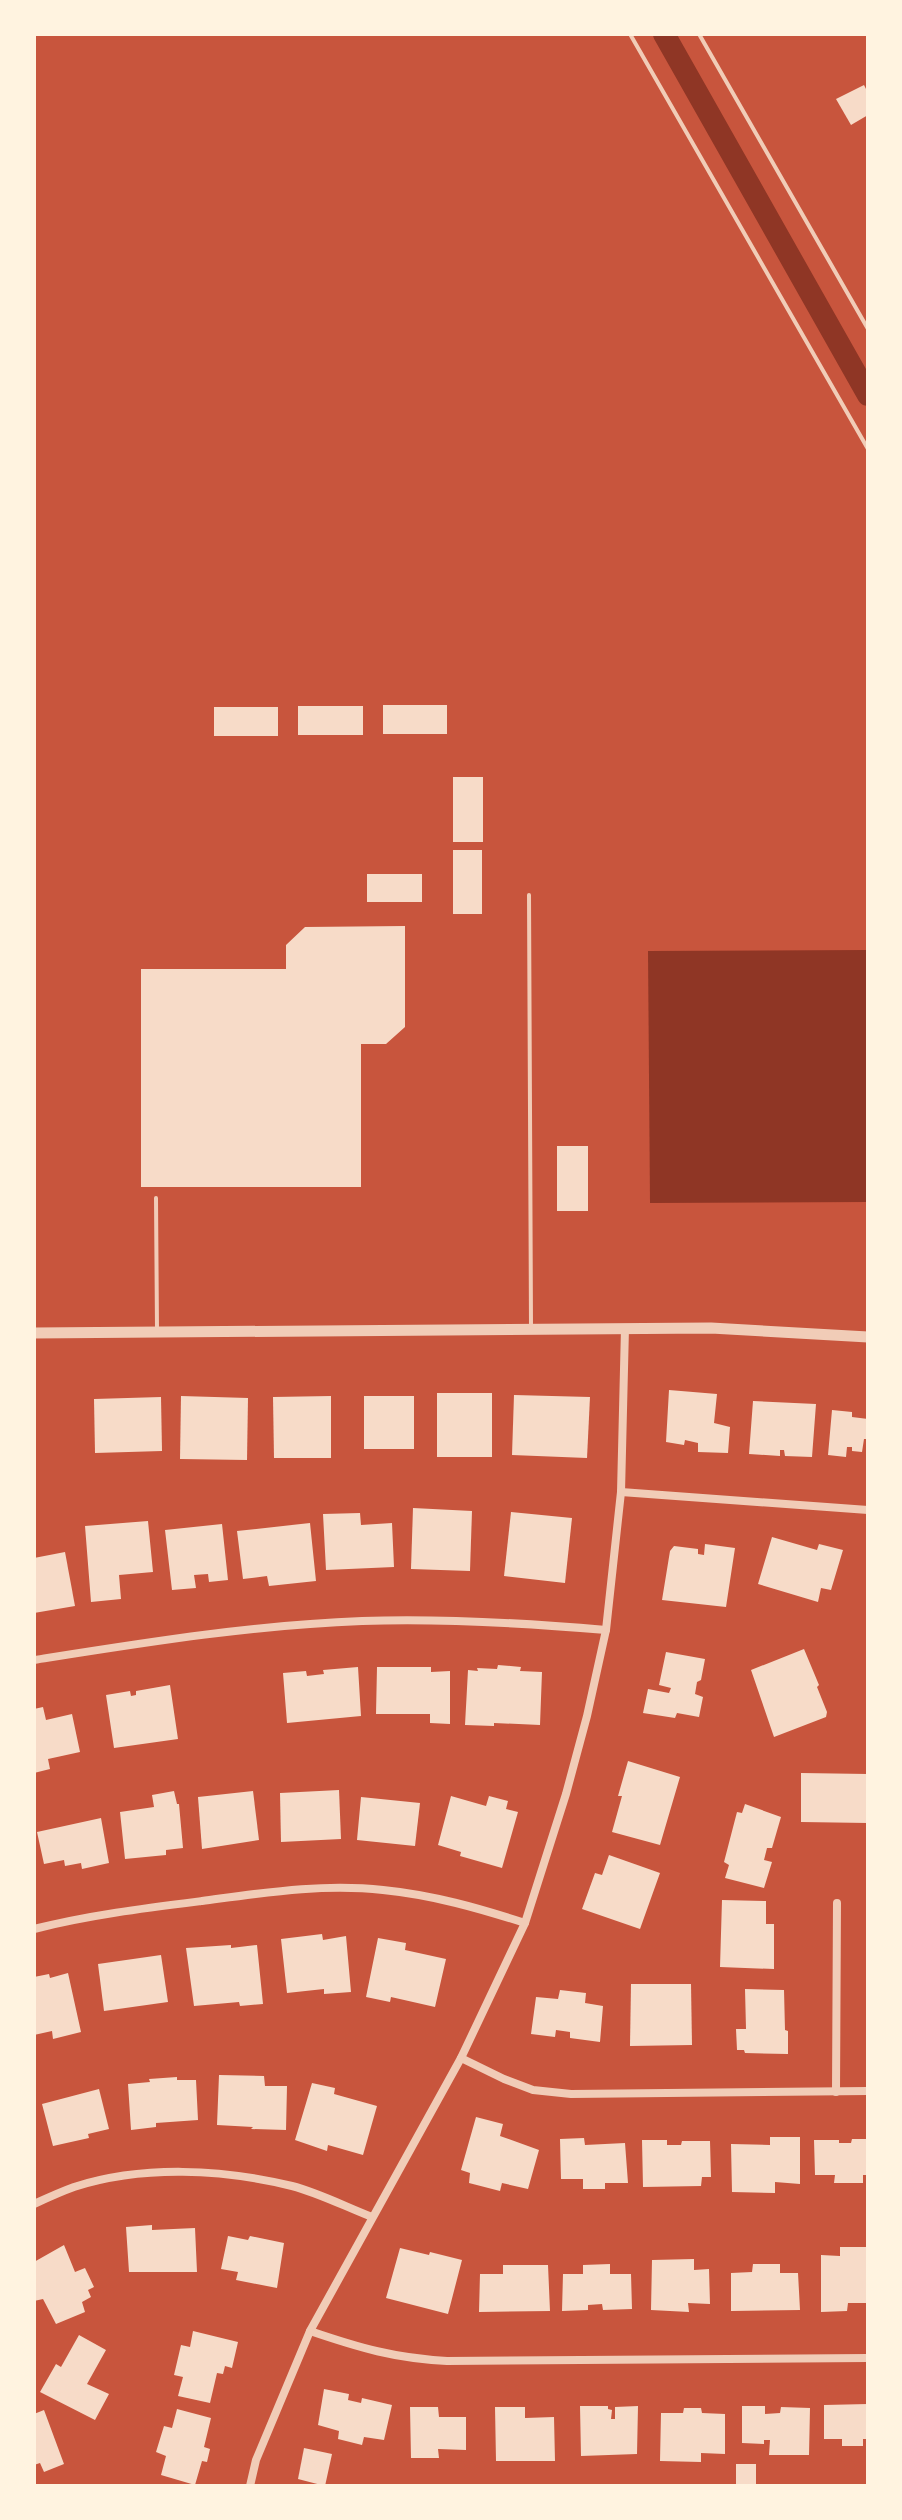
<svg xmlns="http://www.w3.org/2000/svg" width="902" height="2520" font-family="Signika,sans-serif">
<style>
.water{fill:#8f3625}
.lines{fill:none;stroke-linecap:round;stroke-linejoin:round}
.canal{stroke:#8f3625;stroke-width:22}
.building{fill:#f7dbc8}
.service{stroke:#f1ccb7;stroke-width:4}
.minor{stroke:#f1ccb7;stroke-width:8}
.tertiary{stroke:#f1ccb7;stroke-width:11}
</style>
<rect width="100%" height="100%" fill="#c8553d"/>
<!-- water -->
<path class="water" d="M868,950V1202L650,1203L648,951Z"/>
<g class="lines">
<!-- canal -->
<path class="canal" d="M664,34L868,395"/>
</g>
<!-- building -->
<g class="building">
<path d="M864,85L868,93V115L851,125L836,99Z"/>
<rect x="383" y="705" width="64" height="29"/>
<rect x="298" y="706" width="65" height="29"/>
<rect x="214" y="707" width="64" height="29"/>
<rect x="453" y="777" width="30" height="65"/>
<rect x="453" y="850" width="29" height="64"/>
<rect x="367" y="874" width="55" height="28"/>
<path d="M405,926V1027L386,1044H361V1187H141V969H286V945L305,927Z"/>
<rect x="557" y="1146" width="31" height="65"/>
<path d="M669,1390L717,1394L714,1423L730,1427L728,1453L698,1452V1443L685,1440L684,1445L666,1442Z"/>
<rect x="437" y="1393" width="55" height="64"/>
<path d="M514,1395L590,1397L587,1458L512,1455Z"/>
<path d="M181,1396L248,1398L247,1460L180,1459Z"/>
<path d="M331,1396V1458H274L273,1397Z"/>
<rect x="364" y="1396" width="50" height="53"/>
<path d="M161,1397L162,1451L95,1453L94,1399Z"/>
<path d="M753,1401L816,1404L812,1457L785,1456L784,1450H780V1456L749,1454Z"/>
<path d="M832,1410L852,1412V1417L868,1419V1439H864L862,1452L852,1451V1447H847L846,1457L828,1455Z"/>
<path d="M413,1508L472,1511L470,1571L411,1569Z"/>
<path d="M511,1512L572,1518L565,1583L504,1576Z"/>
<path d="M360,1513L361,1525L392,1523L394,1567L326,1570L323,1514Z"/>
<path d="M148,1521L153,1572L119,1575L121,1599L91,1602L85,1526Z"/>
<path d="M310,1523L316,1581L269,1586L267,1576L243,1579L237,1531Z"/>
<path d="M222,1524L228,1580L209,1582L208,1574L194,1575L196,1588L172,1590L165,1530Z"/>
<path d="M772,1537L817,1550L819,1544L843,1550L831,1590L821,1588L818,1602L758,1584Z"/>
<path d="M705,1544L735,1548L726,1607L662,1600L670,1551L674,1546L698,1549V1554L704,1555Z"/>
<path d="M65,1552L75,1606L34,1613V1558Z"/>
<path d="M804,1649L819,1685L817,1687L827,1712L826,1717L774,1737L751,1670Z"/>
<path d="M666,1652L705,1659L701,1680L697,1682L695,1694L703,1697L699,1717L677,1713L675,1718L643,1713L648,1689L669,1693L671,1688L659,1685Z"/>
<path d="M498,1665L521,1667L520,1671L542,1672L540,1725L494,1723V1726L465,1725L468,1670L478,1671L477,1668L497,1669Z"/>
<path d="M358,1667L361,1716L287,1723L283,1673L306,1671L307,1676L324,1674L323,1670Z"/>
<path d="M377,1667H431V1672L450,1671V1724L430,1723V1714H376Z"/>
<path d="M170,1685L178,1739L114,1748L106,1695L130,1691L131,1696L136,1695V1691Z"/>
<path d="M43,1707L46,1720L72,1714L80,1752L48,1759L50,1769L34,1773V1709Z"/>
<path d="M628,1761L680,1777L660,1845L612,1832L622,1796H618Z"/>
<path d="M801,1773L868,1774V1823L801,1822Z"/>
<path d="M339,1790L341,1839L281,1842L280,1793Z"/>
<path d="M174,1791L177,1804H179L183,1848L166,1850V1855L125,1859L120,1812L154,1807L152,1795Z"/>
<path d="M253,1791L259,1840L202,1849L198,1797Z"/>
<path d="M451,1796L486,1806L489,1796L508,1801L506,1809L518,1812L502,1868L460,1856L461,1852L438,1845Z"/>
<path d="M361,1797L420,1803L415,1846L357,1840Z"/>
<path d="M745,1804L781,1817L772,1848H767L764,1860L772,1862L764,1888L725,1878L729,1865L724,1862L737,1812L742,1813Z"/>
<path d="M101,1818L109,1863L82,1869L81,1863L65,1866L64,1860L44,1864L37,1832Z"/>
<path d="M609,1855L660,1873L640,1929L582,1909L595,1873L602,1875Z"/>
<path d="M722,1900L766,1901V1924H774V1969L720,1967Z"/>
<path d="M322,1934L323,1940L346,1936L351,1992L324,1994V1989L287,1993L281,1939Z"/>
<path d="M378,1938L406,1943L405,1950L446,1959L435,2007L391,1997L390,2002L366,1997Z"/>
<path d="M231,1945V1948L257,1945L263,2004L240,2006L239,2002L194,2006L186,1948Z"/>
<path d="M161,1955L168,2002L104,2011L98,1964Z"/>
<path d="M68,1973L81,2032L53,2039L52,2031L34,2035V1977L49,1974L50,1978Z"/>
<path d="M631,1984H691L692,2045L630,2046Z"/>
<path d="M745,1989L784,1990L785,2030L788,2031V2054L745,2053L744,2050H737L736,2029H746Z"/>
<path d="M560,1990L586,1993L585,2003L603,2006L600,2042L570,2038V2032L556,2030L555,2037L531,2034L536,1997L558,1999Z"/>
<path d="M219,2075L264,2076L265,2086H287L286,2130L251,2129L253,2127L217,2125Z"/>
<path d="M177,2077V2080H196L198,2120L156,2123V2127L131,2130L128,2084L150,2082L149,2079Z"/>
<path d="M312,2083L335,2088L334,2094L377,2106L363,2155L328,2145L327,2151L295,2140Z"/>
<path d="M99,2089L109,2129L88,2134L89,2138L53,2146L42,2104Z"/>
<path d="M476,2117L503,2124L500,2136L539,2150L528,2189L502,2183L500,2191L469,2183L470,2173L461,2170Z"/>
<path d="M770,2137H800V2184L775,2182V2193L732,2192L731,2144L770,2145Z"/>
<path d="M584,2138L585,2145L625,2143L628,2183H605V2189H583V2179H561L560,2139Z"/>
<path d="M852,2139H868V2175H863V2183H834L835,2175H815L814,2140H839V2143H851Z"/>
<path d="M642,2140H667V2145H681L682,2141H710L711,2177H702L701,2186L643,2187Z"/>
<path d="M152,2225V2230L195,2228L197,2272H129L126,2227Z"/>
<path d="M228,2236L248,2240L250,2236L284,2243L277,2288L236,2280L238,2272L221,2269Z"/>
<path d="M64,2245L75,2272L85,2268L94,2287L88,2290L91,2297L82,2302L85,2312L56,2324L43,2299L34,2301V2262Z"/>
<path d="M840,2247H868V2303H848L847,2311L821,2312V2255L840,2256Z"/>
<path d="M400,2248L429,2255L430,2252L462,2260L448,2314L386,2298Z"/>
<path d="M694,2259V2270L709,2269L710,2304L688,2303L689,2312L651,2310L652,2260Z"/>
<path d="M610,2264V2274H631L632,2309L603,2310L602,2304L588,2305V2310L562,2311L563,2274H583V2265Z"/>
<path d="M753,2264H780V2273H798L800,2310L731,2311V2273L752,2272Z"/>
<path d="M503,2265H548L550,2311L479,2312L480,2274H503Z"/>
<path d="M193,2331L238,2342L232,2368L225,2366L223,2374L217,2373L210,2403L178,2396L183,2377L174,2375L181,2345L190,2347Z"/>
<path d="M79,2335L106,2350L87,2384L109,2394L95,2420L40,2392L56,2364L61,2367Z"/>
<path d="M324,2389L349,2394L348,2400L361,2403L362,2398L392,2405L384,2440L364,2437L362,2445L338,2439L339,2431L318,2425Z"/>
<path d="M868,2404V2439H863V2446H842V2439H824V2405Z"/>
<path d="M580,2406H608V2409L612,2410L611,2419H615V2407L638,2406L637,2454L581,2456Z"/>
<path d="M742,2406H765V2414L780,2413L781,2407L810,2408L809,2455H769L770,2440H764V2444L742,2443Z"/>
<path d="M410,2407H438L439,2417H466V2450L438,2449L439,2458H411Z"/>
<path d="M495,2407H525V2418L554,2417L555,2461H496Z"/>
<path d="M684,2408H701L702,2413L725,2414V2454L701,2453V2462L660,2461L661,2413H683Z"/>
<path d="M177,2409L211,2418L204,2447L210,2449L207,2462L202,2461L195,2485L161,2475L166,2456L156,2452L164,2426L172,2428Z"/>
<path d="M44,2410L64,2464L44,2472L40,2463L34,2465V2414Z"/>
<path d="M304,2448L332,2454L325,2486L298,2479Z"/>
<rect x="736" y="2464" width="20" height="22"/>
</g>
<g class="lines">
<!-- service -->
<g class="service">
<path d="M630,34L868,449"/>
<path d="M699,34L868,329"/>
<path d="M529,895L531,1326"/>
<path d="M156,1198L157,1329"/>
</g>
<!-- minor -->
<g class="minor">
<path d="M621,1492L868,1510"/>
<path d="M34,1660C142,1643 252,1625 362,1621C444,1618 524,1623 606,1630"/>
<path d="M34,1929C89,1915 146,1908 202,1901C262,1893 323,1883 383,1890C433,1895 478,1908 525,1923"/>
<path d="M461,2058L504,2079L533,2090L571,2094L868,2091"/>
<path d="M836,2092L837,1903"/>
<path d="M34,2204C47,2198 60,2192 74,2187C143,2165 222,2169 292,2186C319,2193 346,2207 372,2217"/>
<path d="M310,2331C360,2348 394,2358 447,2361L868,2358"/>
<path d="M250,2486L256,2460L310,2331L461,2058L525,1923L566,1794L587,1716L606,1630L621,1492L625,1328"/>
</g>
<!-- tertiary -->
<path class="tertiary" d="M34,1333L711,1328L868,1337"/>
</g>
<!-- border -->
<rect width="902" height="2520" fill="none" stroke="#fff3e0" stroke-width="72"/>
</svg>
